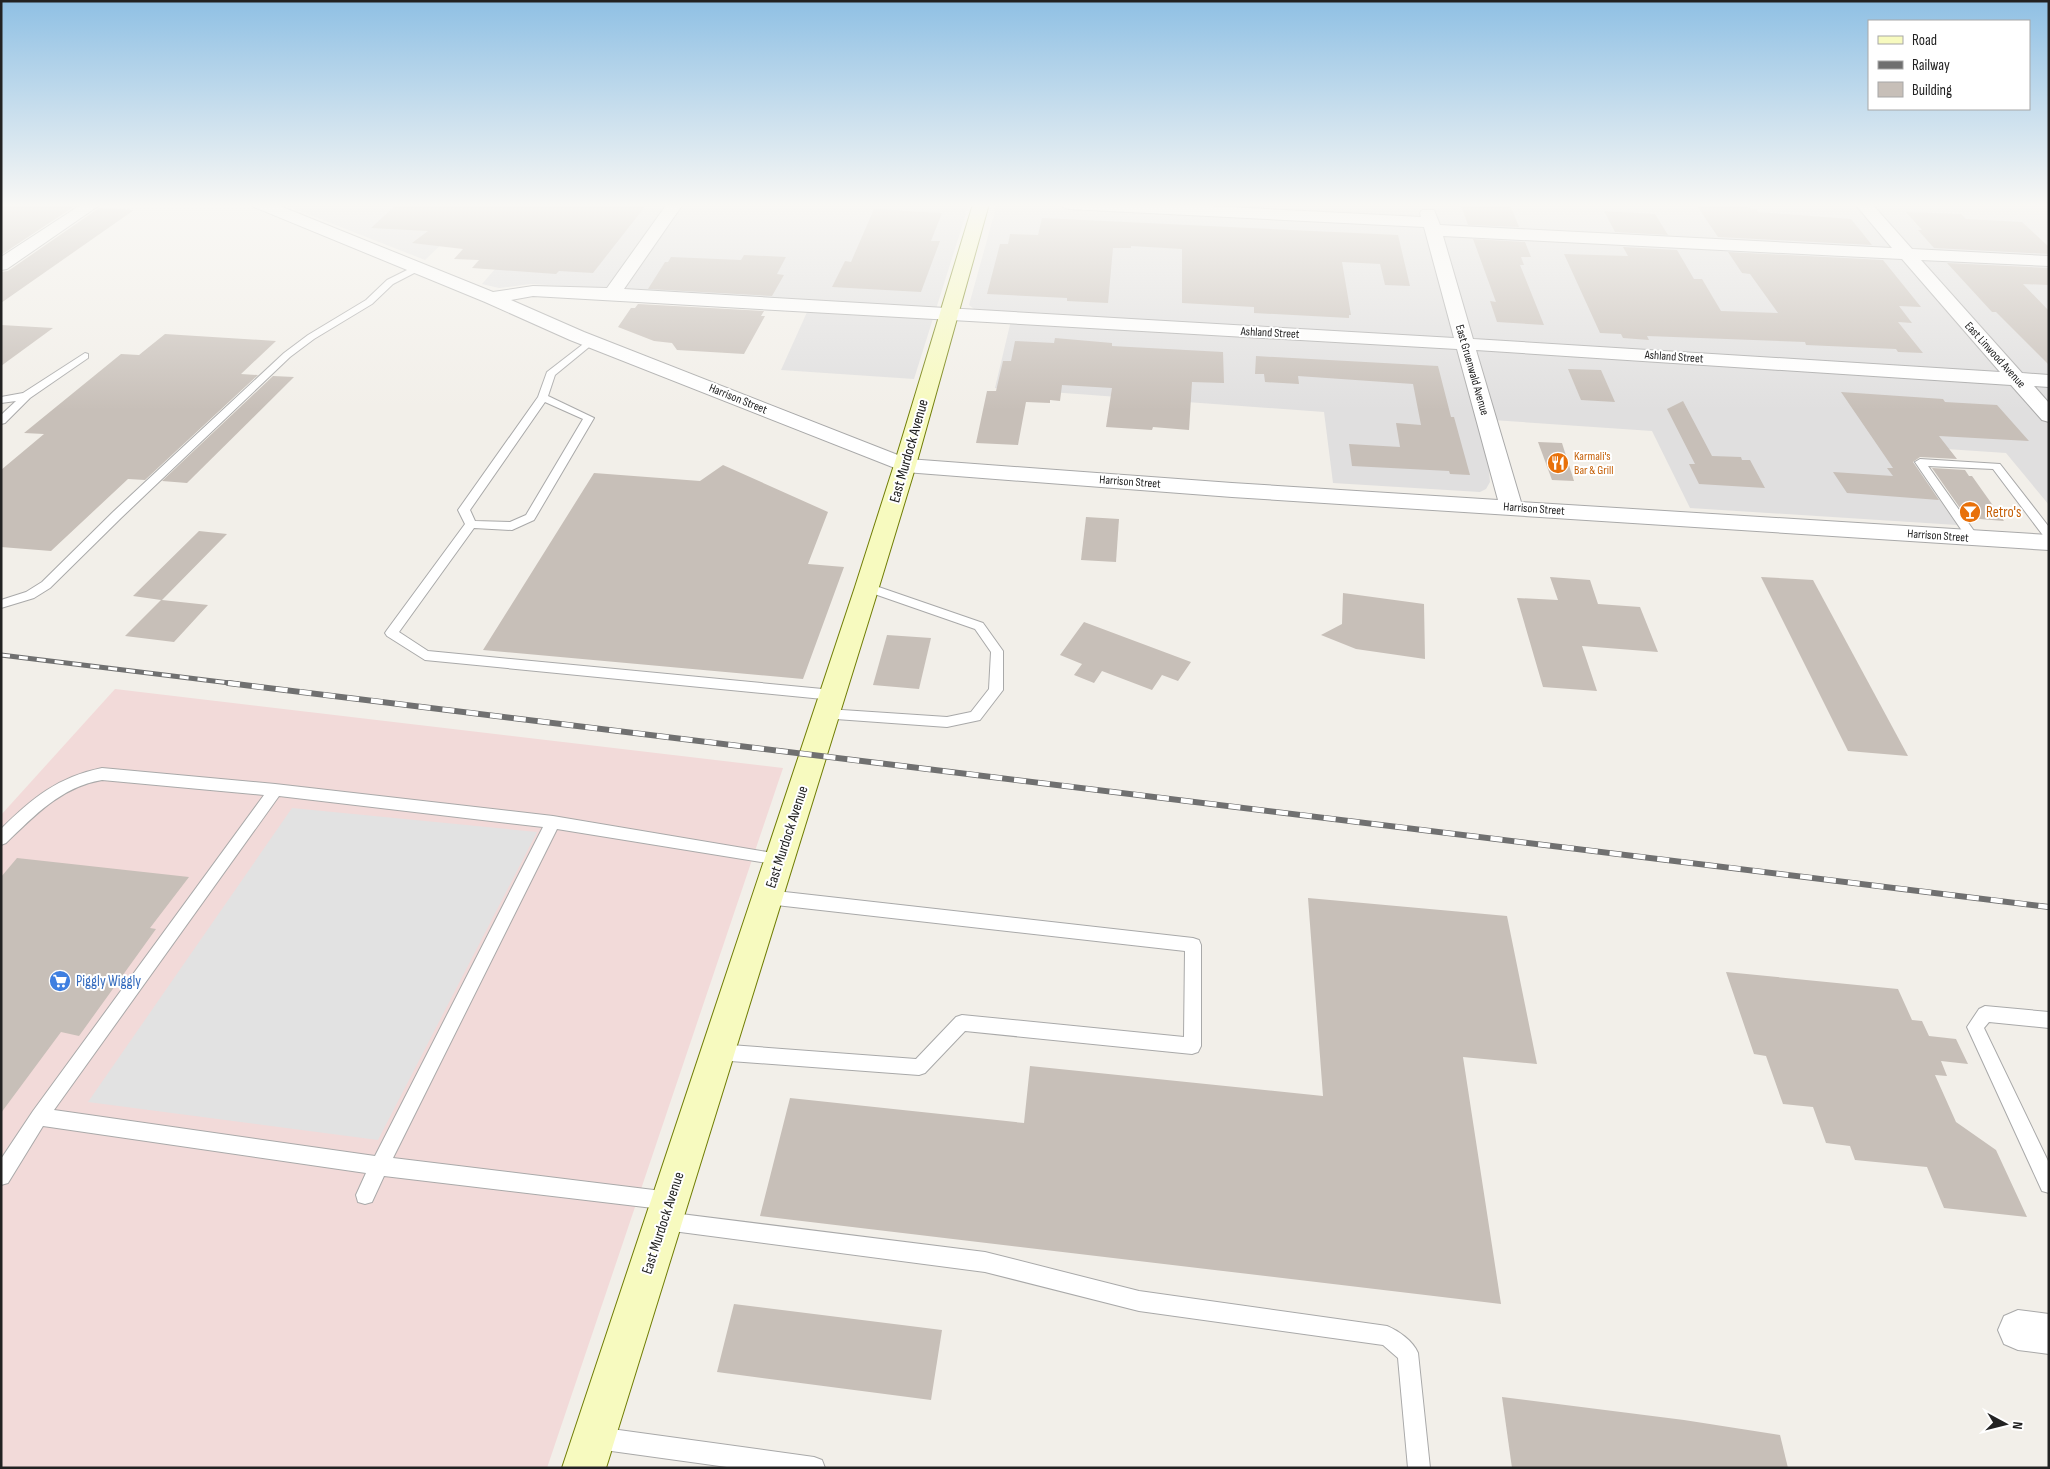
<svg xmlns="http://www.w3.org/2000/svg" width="2050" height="1469" font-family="'Sofia Sans Condensed',sans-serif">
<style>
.residential{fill:#e0dfdf}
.commercial{fill:#f2dad9}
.parking{fill:#e2e2e2}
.building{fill:#c7bfb8}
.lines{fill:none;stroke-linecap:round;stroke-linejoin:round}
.lane-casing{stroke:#a9a9a9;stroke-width:2}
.street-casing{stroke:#a9a9a9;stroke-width:2}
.secondary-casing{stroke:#707d05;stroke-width:2}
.lane{fill:#fff;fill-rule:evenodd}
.street{fill:#fff;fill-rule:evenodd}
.secondary{fill:#f7fabf;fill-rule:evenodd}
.rail-far1-casing{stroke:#707070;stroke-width:5}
.rail-casing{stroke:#707070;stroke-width:6}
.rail-far1{stroke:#fff;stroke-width:3;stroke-dasharray:9;stroke-linecap:butt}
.rail{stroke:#fff;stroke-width:4.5;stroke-dasharray:12;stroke-linecap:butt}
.labels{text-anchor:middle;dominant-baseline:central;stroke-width:4;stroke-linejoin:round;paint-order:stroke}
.far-street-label{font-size:12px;fill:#222;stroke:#fff}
.far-food-label{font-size:12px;fill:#c56008;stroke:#fff;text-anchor:start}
.street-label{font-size:15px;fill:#222;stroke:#fff}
.food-label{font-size:15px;fill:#c56008;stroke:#fff;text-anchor:start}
.shop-label{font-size:15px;fill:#366cbe;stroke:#fff;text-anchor:start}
</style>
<rect width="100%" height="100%" fill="#f2efe9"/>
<!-- residential -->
<g class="residential">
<path d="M282,204H969L914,379L781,370L812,301L531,284L499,288L482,284L535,223L469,218L425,260Z"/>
<path d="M997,204H2049V505L2006,453L1902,446L1957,525L1690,508L1652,431L1477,419L1489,470L1490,482L1486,489L1480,492L1333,483L1324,412L995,388L1013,312L974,309L969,305Z"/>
</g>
<!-- commercial -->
<path class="commercial" d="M115,689L783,768L547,1468H1V815Z"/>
<!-- parking -->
<path class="parking" d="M292,808L537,832L378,1140L88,1102Z"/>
<!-- building -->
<g class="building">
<path d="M1,204H47L75,206L1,255Z"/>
<path d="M405,204H647L593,273L559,271L556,274L472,268L479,260L454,259L463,249L412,243L428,231L371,228L395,206H403Z"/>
<path d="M1700,204L1742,206L1756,209L1758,212L1851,219L1872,245L1718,237L1697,206L1701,207Z"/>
<path d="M1461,205L1511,207L1519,227L1468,225Z"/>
<path d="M99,208L134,210L1,303V272L8,271Z"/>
<path d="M874,209L942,213L931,241H940L921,292L832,287L845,261L851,262Z"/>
<path d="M1604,211L1655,214L1668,235L1615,232Z"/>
<path d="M1906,212L1961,214L1966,219L2022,222L2049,247V254L1934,248L1918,230H1922Z"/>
<path d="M1042,218L1398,235L1410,286L1385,285L1380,264L1342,262L1351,315H1349V318L1254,313V307L1182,303V249L1131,246V248H1113L1108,303L1067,301V298L987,294L1000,244H1008L1010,234L1038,235Z"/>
<path d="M1473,239L1525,242L1531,257H1521L1524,265H1520L1544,325L1497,322L1490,301L1496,302Z"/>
<path d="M1623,247L1677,250L1694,279H1702L1721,311L1778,313L1750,274L1742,273L1728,252L1883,260L1921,307L1899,306L1912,323L1898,322L1923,353L1898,352L1896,349L1806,345L1805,342L1647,336L1649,340L1623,338L1621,334L1600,333L1564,254L1628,256Z"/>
<path d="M744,255L786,257L777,274L784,275L772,296L648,289L665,262H668L671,257L741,260Z"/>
<path d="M1947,263L2049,268V285L2023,284L2049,311V365L1996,312H1992Z"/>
<path d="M638,304L764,311L761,316H765L744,354L677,350L672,343L654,341L618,327L631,308H635Z"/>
<path d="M1,325L53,328L1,366Z"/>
<path d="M165,334L276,341L241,374L258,375L145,480L128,479L51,551L1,547V470L44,434L24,433L121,354L139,355Z"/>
<path d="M1055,338L1112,343V346L1223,352L1224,383L1192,382L1189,430L1153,427L1152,430L1106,427L1112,388L1062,385L1060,401L1050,400V403L1026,402L1018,445L976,443L987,391H996L1003,361H1011L1015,341L1054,343Z"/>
<path d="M1256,356L1438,366L1451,417H1454L1470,475L1450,474L1449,471L1352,466L1349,444L1400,447L1396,423L1421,425L1413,384L1298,376L1299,384L1265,382L1264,374H1255Z"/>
<path d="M1568,369L1601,370L1615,402L1581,400Z"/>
<path d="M273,376L294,377L187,483L162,481Z"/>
<path d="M1841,392L1943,399L1945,402L1997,405L2029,441L1939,436L1957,459L1920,457L1913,462L1939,500L1847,493L1833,472L1893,476L1887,468H1893Z"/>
<path d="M1683,401L1712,456L1741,457L1742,460H1750L1765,488L1699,484L1689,464H1695L1667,409Z"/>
<path d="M1538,442L1562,443L1574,481L1552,480Z"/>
<path d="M723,465L828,512L808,564L844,567L803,679L483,650L594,473L700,481Z"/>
<path d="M1932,468L1965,470L1969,476H1972L2004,521L1967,518Z"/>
<path d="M1086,517L1119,519L1116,562L1081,560Z"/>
<path d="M199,531L227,534L162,600L208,605L174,642L125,636L161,600L133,596Z"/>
<path d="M1550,577L1590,580L1598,604L1640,607L1658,652L1582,646L1597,691L1543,687L1517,598L1558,600Z"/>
<path d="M1761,577L1813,580L1908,756L1848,751Z"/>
<path d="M1343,593L1424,604L1425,659L1356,649L1321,635L1342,624Z"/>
<path d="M1084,622L1191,662L1178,681L1162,675L1152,690L1102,671L1094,683L1074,675L1082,664L1060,655Z"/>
<path d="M887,635L931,638L919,689L873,685Z"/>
<path d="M17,858L189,877L150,928L156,929L79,1036L61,1032L1,1113V877Z"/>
<path d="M1308,898L1507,916L1537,1064L1463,1057L1501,1304L760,1216L790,1098L1024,1123L1030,1066L1323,1096Z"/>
<path d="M1726,972L1898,989L1912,1020L1922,1021L1929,1036L1956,1039L1968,1064L1941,1061L1947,1076L1935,1075L1956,1122L1996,1150L2027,1217L1944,1208L1927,1167L1855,1160L1850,1146L1826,1143L1813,1107L1783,1104L1766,1056L1754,1054Z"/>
<path d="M734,1304L942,1330L931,1400L717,1372Z"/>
<path d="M1502,1397L1684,1420L1780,1435L1788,1468H1512Z"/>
</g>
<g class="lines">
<!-- lane casing -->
<g class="lane-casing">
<g id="lane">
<path d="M417,265L421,268L420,270L393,284L372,304L314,339L290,357L121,518L50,588L34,598L1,608V600L26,592L42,582L113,512L284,353L308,335L366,300L387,280Z"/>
<path d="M591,338L594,339V343L555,375L548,396L594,418L534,520L512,530L474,528L399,632L428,651L833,690L838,692L840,695L838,698L833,700L425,660L387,636L385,633L387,630L465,524L458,510L538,397L547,372ZM545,402L583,419L526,515L510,522L475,521L470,510Z"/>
<path d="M85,353L88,354V358L30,398L5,423L1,424V415L16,401L1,403V397L23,393Z"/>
<path d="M1920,459L2000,464L2049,527V539L2045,538L1993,469L1928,466L1979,538L1977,541H1969L1915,462Z"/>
<path d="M867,583L983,623L1003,651V690L980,720L947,727L822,718L820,714L822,710L827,709L947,717L971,712L989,689L991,652L975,629L863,590L861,587L863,584Z"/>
<path d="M102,768L275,784L553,816L785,855L788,859L785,863L780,865L557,829L393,1158L670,1192L677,1194L679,1201L677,1208L670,1210L384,1176L372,1202L365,1204L358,1202L356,1195L366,1173L43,1126L8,1183L1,1185V1159L33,1111L264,795L102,780C61,787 35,815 6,843L1,845V829C32,798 58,777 102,768ZM279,796L543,827L375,1156L54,1110Z"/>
<path d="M767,890L1193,938L1199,940L1201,945V1046L1198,1052L1192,1054L965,1031L925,1073L919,1075L717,1060L711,1058L708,1052L711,1046L717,1044L916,1059L956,1017L962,1015L1184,1037L1185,951L767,904L762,902L759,897L762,892Z"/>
<path d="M1985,1006L2049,1012V1028L1989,1022L1984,1028L2049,1163V1193L2042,1191L1967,1027L1979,1009Z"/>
<path d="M665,1212L985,1252L1139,1291L1387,1326C1399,1331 1413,1341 1418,1353L1430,1468H1408L1398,1358L1383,1345L1139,1311L985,1272L665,1230L658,1228L656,1221L658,1214Z"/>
<path d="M597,1427L814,1457L822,1460L825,1468H734L597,1449L589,1446L586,1438L589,1430Z"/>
</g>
</g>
<!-- street casing -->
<g class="street-casing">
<g id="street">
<path d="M82,204H101L7,269L1,270V257Z"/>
<path d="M252,204H275L493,292L533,286L607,288L667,204H683L624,289L1454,338L1424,227L1069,209L1063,207L1061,204H1170L1421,217L1420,213L1422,210H1434L1440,225L1892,248L1855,204H1872L1912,249L2049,256V266L1921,260L2022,373L2049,375V387L2034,386L2049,403V422L2042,420L2011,385L1476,350L1521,502L2049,535V550L1232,497L905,472L570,340L485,302L254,207ZM1443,236L1902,259L2000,372L1473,339ZM533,296L1457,349L1498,500L1232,483L908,459L584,332L511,300Z"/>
<path d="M2018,1310L2049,1314V1354L2018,1350L2004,1344L1998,1330L2004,1316Z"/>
</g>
</g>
<!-- secondary casing -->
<g class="secondary-casing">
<path id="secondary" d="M973,204H989L916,465L879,587L606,1468H562L855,587L894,465Z"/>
</g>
<!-- lane -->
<use href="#lane" class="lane"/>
<!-- street -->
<use href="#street" class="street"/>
<!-- secondary -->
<use href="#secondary" class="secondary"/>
<!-- rail-far1 casing -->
<g class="rail-far1-casing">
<path id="rail-far1" d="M1,655L238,684"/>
</g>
<!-- rail casing -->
<g class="rail-casing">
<path id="rail" d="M228,683L2049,907"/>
</g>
<!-- rail-far1 -->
<use href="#rail-far1" class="rail-far1"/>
<!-- rail -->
<use href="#rail" class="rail"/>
</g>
<!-- sky -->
<linearGradient id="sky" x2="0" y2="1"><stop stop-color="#8fc0e4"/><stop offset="0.5" stop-color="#f9f8f5"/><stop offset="1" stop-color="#f9f8f5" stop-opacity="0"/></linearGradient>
<rect width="2050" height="410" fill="url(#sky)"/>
<!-- icons -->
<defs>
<g id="restaurant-disc" transform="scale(1.125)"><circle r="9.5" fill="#e8710a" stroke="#fff"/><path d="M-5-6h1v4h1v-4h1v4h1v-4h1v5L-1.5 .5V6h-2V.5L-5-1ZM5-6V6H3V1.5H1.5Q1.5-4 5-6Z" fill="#fff"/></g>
<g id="bar-disc" transform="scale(1.125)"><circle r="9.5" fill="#e8710a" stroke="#fff"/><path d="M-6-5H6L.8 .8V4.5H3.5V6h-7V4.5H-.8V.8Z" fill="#fff"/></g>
<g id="supermarket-disc" transform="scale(1.125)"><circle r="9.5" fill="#3f7fe0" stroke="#fff"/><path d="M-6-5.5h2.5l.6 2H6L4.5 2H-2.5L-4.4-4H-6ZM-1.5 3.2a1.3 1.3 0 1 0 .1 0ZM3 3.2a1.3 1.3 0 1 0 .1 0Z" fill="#fff"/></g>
</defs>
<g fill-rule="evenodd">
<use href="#restaurant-disc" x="1558" y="463"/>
<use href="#bar-disc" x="1970" y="512"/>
<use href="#supermarket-disc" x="60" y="981"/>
</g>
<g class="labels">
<!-- far-street labels -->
<g class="far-street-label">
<text transform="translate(1270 333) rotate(3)">Ashland Street</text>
<text transform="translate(1995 355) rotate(48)">East Linwood Avenue</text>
<text transform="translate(1674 357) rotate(4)">Ashland Street</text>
<text transform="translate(1472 370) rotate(74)">East Gruenwald Avenue</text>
<text transform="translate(738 399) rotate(22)">Harrison Street</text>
<text transform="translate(1130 482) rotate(4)">Harrison Street</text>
<text transform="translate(1534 509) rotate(4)">Harrison Street</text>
<text transform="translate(1938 536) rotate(4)">Harrison Street</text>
</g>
<!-- far-food labels -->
<g class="far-food-label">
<text x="1574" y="456">Karmali's<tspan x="1574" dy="14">Bar &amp; Grill</tspan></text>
</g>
<!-- street labels -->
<g class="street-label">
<text transform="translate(909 451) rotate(-74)">East Murdock Avenue</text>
<text transform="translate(787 837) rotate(-72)">East Murdock Avenue</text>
<text transform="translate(663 1223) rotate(-72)">East Murdock Avenue</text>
</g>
<!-- food labels -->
<g class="food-label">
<text x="1986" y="512">Retro's</text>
</g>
<!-- shop labels -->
<g class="shop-label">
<text x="76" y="981">Piggly Wiggly</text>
</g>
</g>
<!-- border -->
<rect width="2050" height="1469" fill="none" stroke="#222222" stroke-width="5"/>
<!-- legend -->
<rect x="1868" y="20" width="162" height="90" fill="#ffffff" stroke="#a7a7a7"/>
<rect x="1878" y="36" width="25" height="8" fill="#f7fabf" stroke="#a7a7a7"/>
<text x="1912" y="45" font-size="15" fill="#222222">Road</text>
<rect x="1878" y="61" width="25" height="8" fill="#707070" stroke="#a7a7a7"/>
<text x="1912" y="70" font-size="15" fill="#222222">Railway</text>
<rect x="1878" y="82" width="25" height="15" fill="#c7bfb8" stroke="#a7a7a7"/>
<text x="1912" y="95" font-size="15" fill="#222222">Building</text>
<!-- north arrow -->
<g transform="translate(2005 1424) rotate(97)" stroke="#ffffff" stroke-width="4" paint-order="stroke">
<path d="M0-4L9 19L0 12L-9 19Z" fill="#222222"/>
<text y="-8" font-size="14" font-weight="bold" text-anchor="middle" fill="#222222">N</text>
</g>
</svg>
